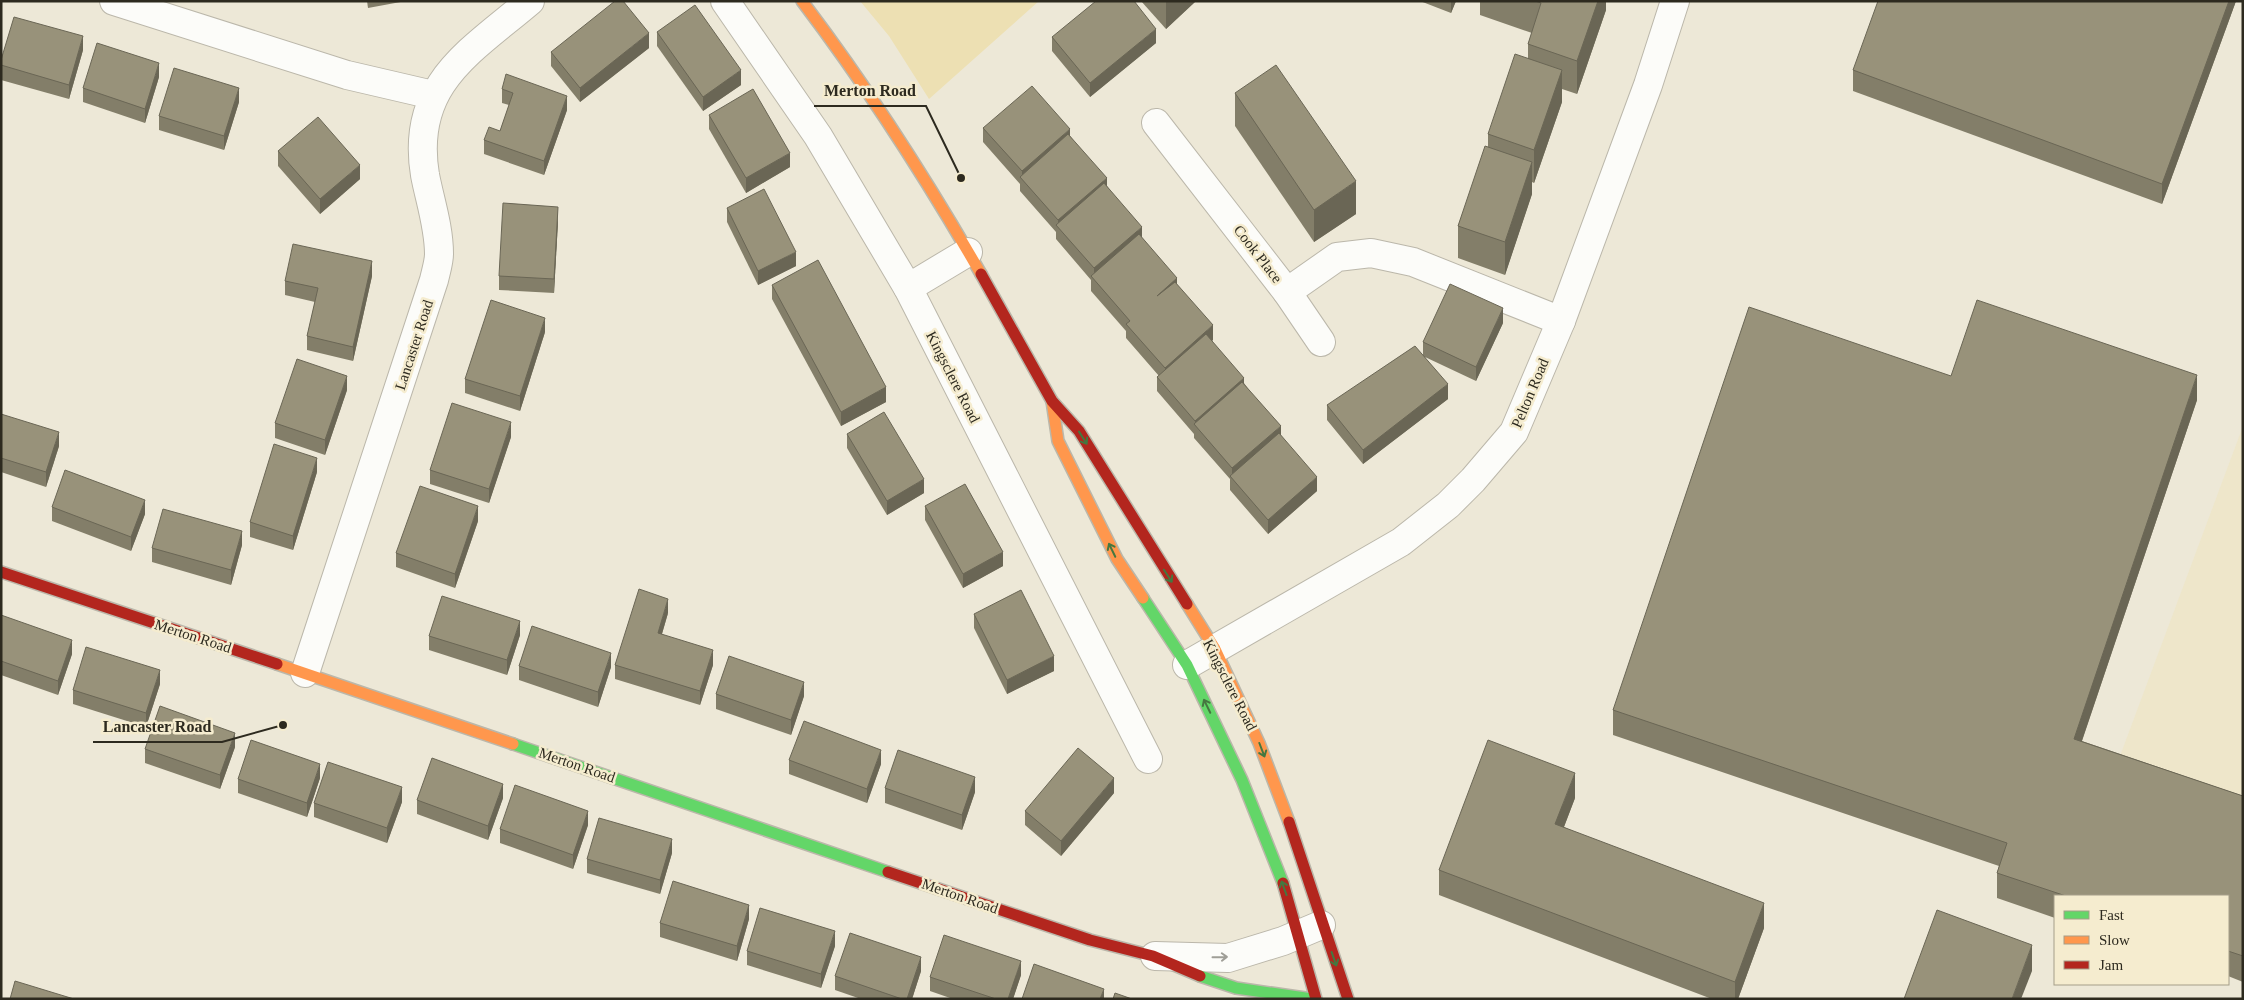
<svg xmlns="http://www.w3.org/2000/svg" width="2244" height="1000" font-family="'Times New Roman',serif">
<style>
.built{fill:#eee6ca}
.green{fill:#ede0b3}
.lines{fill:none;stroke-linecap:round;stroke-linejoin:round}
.street-casing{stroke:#bbb7aa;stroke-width:30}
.fast-casing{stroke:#bbb7aa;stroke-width:14}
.slow-casing{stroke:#bbb7aa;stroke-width:14}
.jam-casing{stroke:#bbb7aa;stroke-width:14}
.street{stroke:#fcfcf9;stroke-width:28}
.fast{stroke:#63d668;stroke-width:11}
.slow{stroke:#ff974d;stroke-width:11}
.jam{stroke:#b3261e;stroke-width:11}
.wall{fill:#837e69}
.shaded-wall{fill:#6a6655}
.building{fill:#98927a;stroke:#6a6655}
.oneway{stroke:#457740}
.oneway2{stroke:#9f9e97}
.labels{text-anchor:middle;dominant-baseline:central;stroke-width:5;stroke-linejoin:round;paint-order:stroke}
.street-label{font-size:15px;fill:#2d2a1f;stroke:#f5eccf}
.leader{fill:none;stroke:#2d2a1f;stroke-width:2}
.callout-dot{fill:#2d2a1f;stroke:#f5eccf;stroke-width:2}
.callout-label{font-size:16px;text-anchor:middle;font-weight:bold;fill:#2d2a1f;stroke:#f5eccf;stroke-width:5;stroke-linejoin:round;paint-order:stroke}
</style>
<rect width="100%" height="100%" fill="#ede8d7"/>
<!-- built -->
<path class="built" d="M2243,426V813L2120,756Z"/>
<!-- green -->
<path class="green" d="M860,1H1039L929,99L889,36Z"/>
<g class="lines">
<!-- street casing -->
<g class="street-casing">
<g id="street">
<path d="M114,1L347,75L433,95"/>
<path d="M725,1L818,136L908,288L1148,759"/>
<path d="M1156,123L1287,292L1337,257L1371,253L1413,262L1561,321"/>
<path d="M908,288L968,252"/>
<path d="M1287,292L1321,342"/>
<path d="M1187,665L1401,542L1448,505L1473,480L1514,432L1561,321L1648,85L1675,1"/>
<path d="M305,673L434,280C436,271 439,262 439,254C439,227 430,201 425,175C410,84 470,52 530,1"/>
<path d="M1155,956L1228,958L1283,941L1321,925"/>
</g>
</g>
<!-- fast casing -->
<g class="fast-casing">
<g id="fast">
<path d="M1143,598L1187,665L1242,780L1283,883"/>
<path d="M513,744L888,872"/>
<path d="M1200,976L1236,988L1312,999"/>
</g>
</g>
<!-- slow casing -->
<g class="slow-casing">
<g id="slow">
<path d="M802,1C868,88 927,180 981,274"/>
<path d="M1052,401L1058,441L1117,559L1143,598"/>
<path d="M1187,604L1215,649L1259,743L1289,822"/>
<path d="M277,664L513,744"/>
</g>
</g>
<!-- jam casing -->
<g class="jam-casing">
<g id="jam">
<path d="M981,274L1052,401L1079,431L1187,604"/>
<path d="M1,572L277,664"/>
<path d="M1289,822L1348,999"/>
<path d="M888,872L1090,940L1153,956L1200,976"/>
<path d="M1283,883L1316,999"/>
</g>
</g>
<!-- street -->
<use href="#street" class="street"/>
<!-- fast -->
<use href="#fast" class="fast"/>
<!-- slow -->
<use href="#slow" class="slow"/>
<!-- jam -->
<use href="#jam" class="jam"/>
</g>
<!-- wall -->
<g class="wall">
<path d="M367,1H406L368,8Z"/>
<path d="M1141,1H1196L1166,29Z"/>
<path d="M1420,1H1456L1451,13Z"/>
<path d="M1480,1H1606V10L1577,94L1562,89V102L1534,183L1532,182V194L1505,275L1458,258V226L1488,146V134L1528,58V44L1532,33L1480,15Z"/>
<path d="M2236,1L2162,204L1853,91V70Z"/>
<path d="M657,32L741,85L703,111L657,46Z"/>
<path d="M1052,37L1156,43L1090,97L1052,51Z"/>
<path d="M649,48L580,102L551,66V52Z"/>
<path d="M83,50L69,99L1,80V60Z"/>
<path d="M159,77L145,123L83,102V88Z"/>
<path d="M502,89L567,110L544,175L484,154V140L500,131L509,105L502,103Z"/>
<path d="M1235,93L1356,214L1314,242L1235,126Z"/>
<path d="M239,102L224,150L159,130V116Z"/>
<path d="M709,115L790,167L746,193L709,129Z"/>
<path d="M983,128L1070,136L1107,186L1142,238L1177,285L1213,340L1211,341L1244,383L1281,436L1317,491L1268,534L1230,490V479L1194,438V434L1157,391V377L1159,376L1126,338V331L1091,291V280L1056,239V232L1020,191V184L983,142Z"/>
<path d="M278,151L360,179L320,214L278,166Z"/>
<path d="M727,208L796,266L758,285L727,222Z"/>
<path d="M558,221L554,293L499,290V276Z"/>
<path d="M372,276L353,361L307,350V336L315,302L285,295V281Z"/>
<path d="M772,285L886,402L841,426L772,299Z"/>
<path d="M1503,323L1476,381L1425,357L1448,399L1363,464L1327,420V405L1423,355V342Z"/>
<path d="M545,332L520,411L465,393V379Z"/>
<path d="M1951,376L2197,400L2082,741L2243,796V982L2228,976V896H2055V918L1997,898V873L1999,866L1613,735V710Z"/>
<path d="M347,390L325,455L275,438V423Z"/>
<path d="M1,414L59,446L46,487L1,472Z"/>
<path d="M847,434L924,493L887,515L847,448Z"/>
<path d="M511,437L489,503L430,484V470Z"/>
<path d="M317,472L293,550L250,537V522Z"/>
<path d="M925,506L1003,566L963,588L925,520Z"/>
<path d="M52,507L145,514L131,551L52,521Z"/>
<path d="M478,521L455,588L396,567V553Z"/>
<path d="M242,545L231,585L152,562V548Z"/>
<path d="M668,613L662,634L713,665L700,705L615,679V665Z"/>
<path d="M974,614L1054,671L1007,694L974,628Z"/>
<path d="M1,615L72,654L58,695L1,675Z"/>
<path d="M520,635L507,675L429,650V636Z"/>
<path d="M519,666L611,667L598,707L519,680Z"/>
<path d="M160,684L146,727L73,704V690Z"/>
<path d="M716,694L804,696L791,735L716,709Z"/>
<path d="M235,747L220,789L145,763V749Z"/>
<path d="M789,760L881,764L867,803L789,774Z"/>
<path d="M320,778L307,817L238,793V779Z"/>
<path d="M885,788L975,792L962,830L885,803Z"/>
<path d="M1114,793L1061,856L1025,825V811Z"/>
<path d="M503,798L488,840L417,814V800Z"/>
<path d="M1575,798L1564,827L1764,928L1738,999H1712L1439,895V870Z"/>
<path d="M402,802L387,843L314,817V803Z"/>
<path d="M588,825L573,869L500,843V829Z"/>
<path d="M672,853L660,894L587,873V859Z"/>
<path d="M749,919L737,961L660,937V923Z"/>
<path d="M835,946L821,988L747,965V951Z"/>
<path d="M921,971L912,999H861L835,990V976Z"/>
<path d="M1021,975L1013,999H953L930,991V977Z"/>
</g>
<!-- shaded-wall -->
<g class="shaded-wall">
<path d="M1166,1H1196L1166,29Z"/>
<path d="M1451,1H1456L1451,13Z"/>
<path d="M1598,1H1606V10L1577,94V61Z"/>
<path d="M2229,1H2236L2162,204V184Z"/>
<path d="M1156,29V43L1090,97V83Z"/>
<path d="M649,33V48L580,102V88Z"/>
<path d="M83,36V50L69,99V85Z"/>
<path d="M159,63V77L145,123V109Z"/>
<path d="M741,70V85L703,111V97Z"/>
<path d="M1562,70V102L1534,183V150Z"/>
<path d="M239,88V102L224,150V136Z"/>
<path d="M567,96V110L544,175V161Z"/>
<path d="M1070,129V144L1022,179V171Z"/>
<path d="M790,153V167L746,193V178Z"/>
<path d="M1532,162V194L1505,275V242Z"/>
<path d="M360,165V179L320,214V199Z"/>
<path d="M1107,178V193L1058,228V220Z"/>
<path d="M1356,181V214L1314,242V210Z"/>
<path d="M558,207V221L554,293V279Z"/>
<path d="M1142,227V241L1094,280V268Z"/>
<path d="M796,252V266L758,285V271Z"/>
<path d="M372,261V276L353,361V347Z"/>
<path d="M1177,278V292L1157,296Z"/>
<path d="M1503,308V323L1476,381V367Z"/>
<path d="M545,318V332L520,411V396Z"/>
<path d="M1213,325V340L1165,382V368Z"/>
<path d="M2197,375V400L2074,764V739Z"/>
<path d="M347,376V390L325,455V440Z"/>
<path d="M1244,378V393L1195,425V421Z"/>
<path d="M1448,384V399L1363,464V450Z"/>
<path d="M886,387V402L841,426V412Z"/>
<path d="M511,422V437L489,503V489Z"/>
<path d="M1281,426V440L1232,479V468Z"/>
<path d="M59,432V446L46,487V472Z"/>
<path d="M317,458V472L293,550V536Z"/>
<path d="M1317,477V491L1268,534V520Z"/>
<path d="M924,479V493L887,515V501Z"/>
<path d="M145,500V514L131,551V537Z"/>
<path d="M478,506V521L455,588V574Z"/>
<path d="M242,531V545L231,585V570Z"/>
<path d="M1003,552V566L963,588V574Z"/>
<path d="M668,599V613L658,647V633Z"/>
<path d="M520,621V635L507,675V660Z"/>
<path d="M72,640V654L58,695V681Z"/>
<path d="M713,650V665L700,705V691Z"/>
<path d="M611,653V667L598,707V692Z"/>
<path d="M1054,656V671L1007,694V680Z"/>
<path d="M160,670V684L146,727V713Z"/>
<path d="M804,682V696L791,735V720Z"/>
<path d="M235,733V747L220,789V775Z"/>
<path d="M881,750V764L867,803V789Z"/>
<path d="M320,764V778L307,817V803Z"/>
<path d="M1575,773V798L1555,850V824Z"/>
<path d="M975,777V792L962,830V815Z"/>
<path d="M1114,778V793L1061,856V841Z"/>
<path d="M503,784V798L488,840V826Z"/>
<path d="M402,787V802L387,843V828Z"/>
<path d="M588,811V825L573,869V855Z"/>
<path d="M672,839V853L660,894V880Z"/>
<path d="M1764,903V928L1738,999H1735V982Z"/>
<path d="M749,905V919L737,961V946Z"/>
<path d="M835,931V946L821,988V974Z"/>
<path d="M2032,945V971L2021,999H2012Z"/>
<path d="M921,957V971L912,999H907Z"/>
<path d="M1021,961V975L1013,999H1008Z"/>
<path d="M1104,989V999H1100Z"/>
</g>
<!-- building -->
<g class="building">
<path d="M615,1H623L649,33L580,88L551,52Z"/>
<path d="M1096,1H1134L1156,29L1090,83L1052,37Z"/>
<path d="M1535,1H1598L1577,61L1528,44L1541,3Z"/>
<path d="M1878,1H2229L2162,184L1853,70Z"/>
<path d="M695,5L741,70L703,97L657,32Z"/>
<path d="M14,17L83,36L69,85L1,65V60Z"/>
<path d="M97,43L159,63L145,109L83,88Z"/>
<path d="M1515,54L1562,70L1534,150L1488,134Z"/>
<path d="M1276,65L1356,181L1314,210L1235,93Z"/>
<path d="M174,68L239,88L224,136L159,116Z"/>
<path d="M506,74L567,96L544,161L484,140L489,127L500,131L513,93L502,89Z"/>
<path d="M1032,86L1070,129L1022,171L983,128Z"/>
<path d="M753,89L790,153L746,178L709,115Z"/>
<path d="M318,117L360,165L320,199L278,151Z"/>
<path d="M1068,134L1107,178L1058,220L1020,177Z"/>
<path d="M1485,146L1532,162L1505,242L1458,226Z"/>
<path d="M1104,183L1142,227L1094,268L1056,225Z"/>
<path d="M764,189L796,252L758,271L727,208Z"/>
<path d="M503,203L558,207L554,279L499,276Z"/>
<path d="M1139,234L1177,278L1157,296L1175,282L1213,325L1165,368L1126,324L1130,321L1091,276Z"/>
<path d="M293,244L372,261L353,347L307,336L318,288L285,281Z"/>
<path d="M818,260L886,387L841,412L772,285Z"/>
<path d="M1450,284L1503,308L1476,367L1423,342Z"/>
<path d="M491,300L545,318L520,396L465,379Z"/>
<path d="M1977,300L2197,375L2074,739L2243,796V956L2228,951V896H2066L1997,873L2007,843L1613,710L1749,307L1951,376Z"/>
<path d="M1206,334L1244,378L1195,421L1157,377Z"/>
<path d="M1415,346L1448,384L1363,450L1327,405Z"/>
<path d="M297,359L347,376L325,440L275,423Z"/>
<path d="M1242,382L1281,426L1232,468L1194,424Z"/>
<path d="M452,403L511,422L489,489L430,470Z"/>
<path d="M884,412L924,479L887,501L847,434Z"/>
<path d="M1,414L59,432L46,472L1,458Z"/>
<path d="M1279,433L1317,477L1268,520L1230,476Z"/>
<path d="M274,444L317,458L293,536L250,522Z"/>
<path d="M65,470L145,500L131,537L52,507Z"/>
<path d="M965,484L1003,552L963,574L925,506Z"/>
<path d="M420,486L478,506L455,574L396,553Z"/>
<path d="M163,509L242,531L231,570L152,548Z"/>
<path d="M639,589L668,599L658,633L713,650L700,691L615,665Z"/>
<path d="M1021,590L1054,656L1007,680L974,614Z"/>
<path d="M442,596L520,621L507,660L429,636Z"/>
<path d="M1,615L72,640L58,681L1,661Z"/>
<path d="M532,626L611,653L598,692L519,666Z"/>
<path d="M86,647L160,670L146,713L73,690Z"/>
<path d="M729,656L804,682L791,720L716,694Z"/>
<path d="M160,706L235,733L220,775L145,749Z"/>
<path d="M804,721L881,750L867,789L789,760Z"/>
<path d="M251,740L320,764L307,803L238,779Z"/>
<path d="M1488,740L1575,773L1555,824L1764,903L1735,982L1439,870Z"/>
<path d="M1078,748L1114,778L1061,841L1025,811Z"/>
<path d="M898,750L975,777L962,815L885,788Z"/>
<path d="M432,758L503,784L488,826L417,800Z"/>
<path d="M328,762L402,787L387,828L314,803Z"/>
<path d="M515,785L588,811L573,855L500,829Z"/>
<path d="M599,818L672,839L660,880L587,859Z"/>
<path d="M673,881L749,905L737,946L660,923Z"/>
<path d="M760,908L835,931L821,974L747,951Z"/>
<path d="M1937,910L2032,945L2012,999H1904Z"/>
<path d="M850,933L921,957L907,999H902L835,976Z"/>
<path d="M944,935L1021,961L1008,999H996L930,977Z"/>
<path d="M1034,964L1104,989L1100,999H1022Z"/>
<path d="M15,981L74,999H10Z"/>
<path d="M1115,993L1132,999H1113Z"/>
</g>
<!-- one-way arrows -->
<defs><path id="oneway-shaft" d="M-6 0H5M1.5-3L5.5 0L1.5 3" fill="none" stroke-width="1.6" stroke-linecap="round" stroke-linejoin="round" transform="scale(1.25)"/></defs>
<g class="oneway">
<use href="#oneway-shaft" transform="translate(1083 438) rotate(58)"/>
<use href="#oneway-shaft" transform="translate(1112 550) rotate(-116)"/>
<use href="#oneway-shaft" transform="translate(1168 576) rotate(57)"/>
<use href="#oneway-shaft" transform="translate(1207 706) rotate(-116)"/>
<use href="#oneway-shaft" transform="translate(1262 750) rotate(69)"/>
<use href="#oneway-shaft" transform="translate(1284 888) rotate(-110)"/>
<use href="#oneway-shaft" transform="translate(1334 959) rotate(71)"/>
</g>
<use class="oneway2" href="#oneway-shaft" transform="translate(1220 957) rotate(-1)"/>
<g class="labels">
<!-- street labels -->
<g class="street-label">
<text transform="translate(1258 254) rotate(52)">Cook Place</text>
<text transform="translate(414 345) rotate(-72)">Lancaster Road</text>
<text transform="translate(953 377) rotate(63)">Kingsclere Road</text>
<text transform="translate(1530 393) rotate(-67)">Pelton Road</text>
<text transform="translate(193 636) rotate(18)">Merton Road</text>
<text transform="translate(1230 685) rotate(63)">Kingsclere Road</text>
<text transform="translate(577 765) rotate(19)">Merton Road</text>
<text transform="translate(960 896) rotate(19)">Merton Road</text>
</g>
</g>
<!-- callouts -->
<path class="leader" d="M961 178L926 106H814M283 725L222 742H93"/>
<g class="callout-dot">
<circle cx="961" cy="178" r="5"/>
<circle cx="283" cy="725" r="5"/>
</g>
<g class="callout-label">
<text x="870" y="96">Merton Road</text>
<text x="157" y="732">Lancaster Road</text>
</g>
<!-- border -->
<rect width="2244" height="1000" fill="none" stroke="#2d2a1f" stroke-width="5"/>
<!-- legend -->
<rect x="2054" y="895" width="175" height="90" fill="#f5eccf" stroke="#a59e89"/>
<rect x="2064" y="911" width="25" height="8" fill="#63d668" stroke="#a59e89"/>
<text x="2099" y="920" font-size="15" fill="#2d2a1f">Fast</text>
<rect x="2064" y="936" width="25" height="8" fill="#ff974d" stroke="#a59e89"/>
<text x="2099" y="945" font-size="15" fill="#2d2a1f">Slow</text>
<rect x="2064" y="961" width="25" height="8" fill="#b3261e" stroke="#a59e89"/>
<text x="2099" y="970" font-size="15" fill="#2d2a1f">Jam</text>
</svg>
